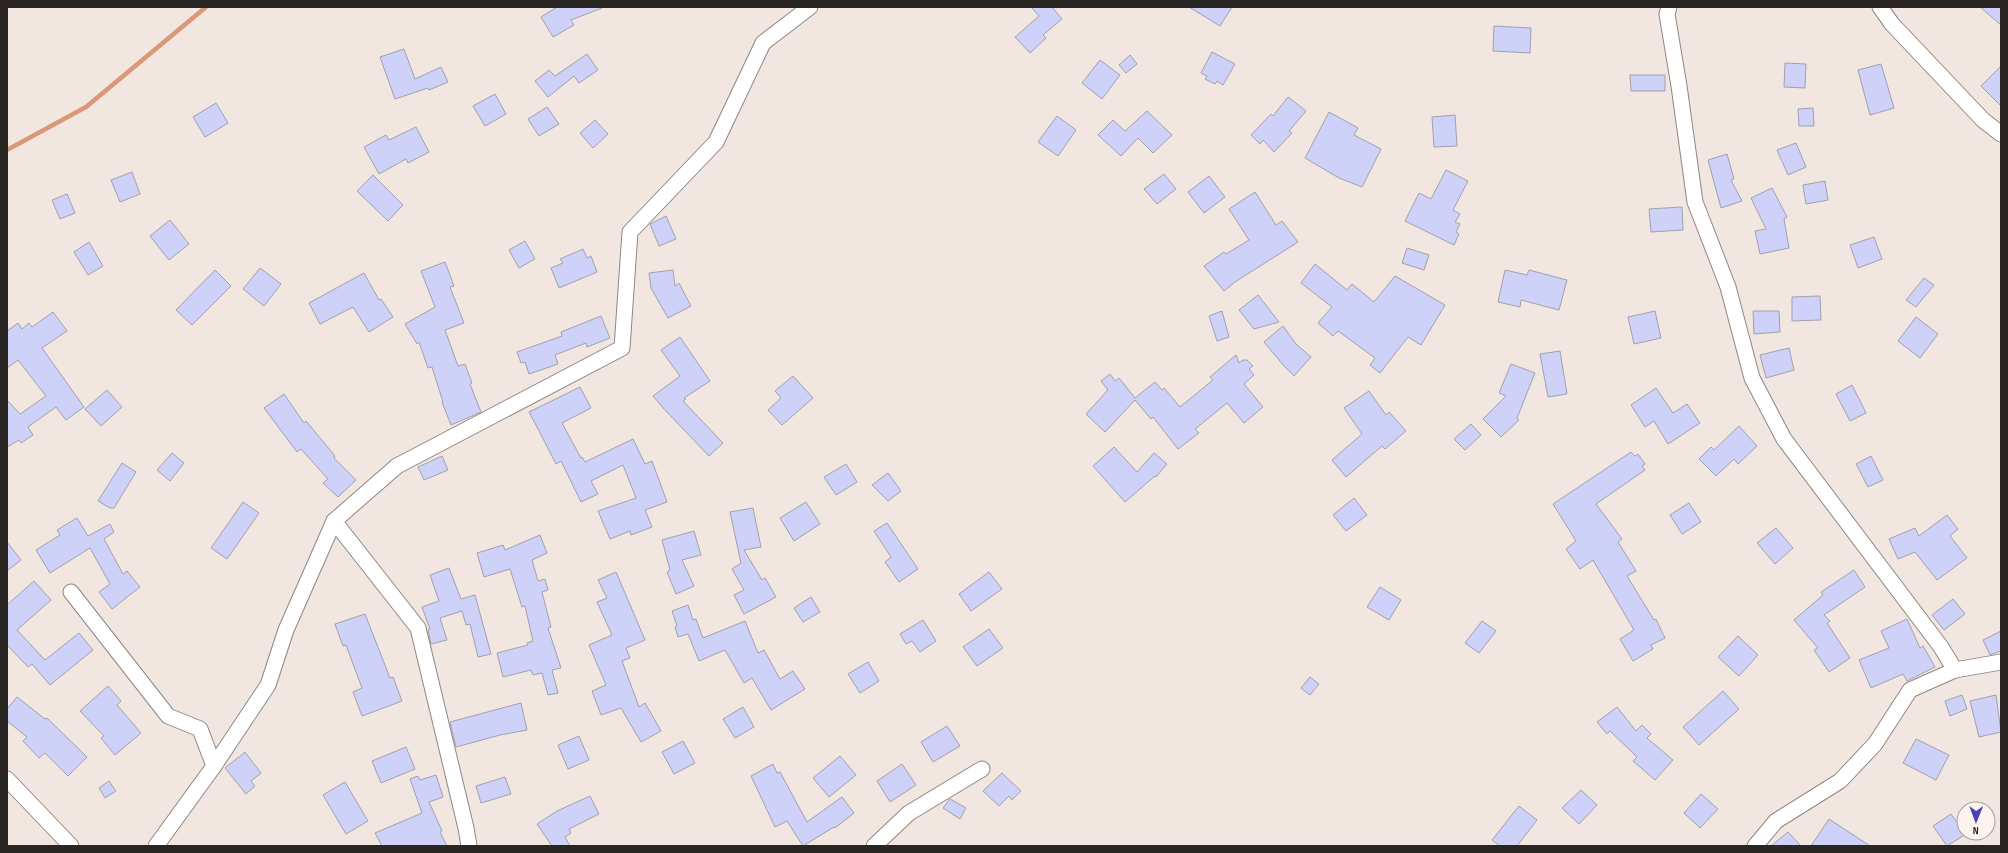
<svg xmlns="http://www.w3.org/2000/svg" width="2008" height="853" font-family="'Sofia Sans Condensed',sans-serif">
<style>
.lines{fill:none;stroke-linecap:round;stroke-linejoin:round}
.stream{stroke:#d99979;stroke-width:4.5}
.building{fill:#ced2f8;stroke:#a0a1ac}
.street-casing{stroke:#908680;stroke-width:17}
.street{stroke:#fff;stroke-width:15}
</style>
<rect width="100%" height="100%" fill="#f2e6e0"/>
<g class="lines">
<!-- stream -->
<path class="stream" d="M7,150L86,107L206,7"/>
</g>
<!-- building -->
<g class="building">
<path d="M557,7H602V8L571,20L574,25L553,37L541,17Z"/>
<path d="M1031,7H1052L1062,19L1043,35L1046,38L1030,53L1015,37L1039,16Z"/>
<path d="M1189,7H1232L1220,26Z"/>
<path d="M1980,7H2001V25Z"/>
<path d="M1494,26L1531,28L1530,53L1493,51Z"/>
<path d="M404,49L415,79L441,67L448,82L429,90L428,88L395,99L380,57Z"/>
<path d="M1212,52L1235,64L1223,85L1217,81L1215,84L1205,79L1207,76L1201,73Z"/>
<path d="M587,54L598,70L579,83L574,76L548,97L535,81L549,70L555,76Z"/>
<path d="M1130,55L1137,64L1126,73L1119,65Z"/>
<path d="M1100,60L1120,75L1102,99L1082,83Z"/>
<path d="M1785,63L1806,64L1805,88L1784,87Z"/>
<path d="M1881,64L1894,108L1870,115L1858,70Z"/>
<path d="M2001,66V106L1981,86Z"/>
<path d="M1630,75H1665V91H1631Z"/>
<path d="M495,94L506,114L485,126L473,106Z"/>
<path d="M1288,97L1306,111L1289,131L1292,133L1274,152L1263,140L1260,144L1251,135L1271,114L1273,116Z"/>
<path d="M216,103L228,123L205,137L193,117Z"/>
<path d="M547,107L559,124L539,136L528,119Z"/>
<path d="M1813,108L1814,126H1799L1798,109Z"/>
<path d="M1147,111L1172,135L1153,153L1138,138L1121,156L1098,135L1113,120L1125,131Z"/>
<path d="M1329,112L1358,128L1354,135L1381,149L1362,187L1339,178L1305,158Z"/>
<path d="M1455,115L1457,146L1434,147L1432,117Z"/>
<path d="M1057,116L1076,130L1058,156L1038,142Z"/>
<path d="M595,120L608,134L593,148L580,133Z"/>
<path d="M416,127L429,152L408,163L406,159L379,174L364,147L386,135L389,140Z"/>
<path d="M1796,143L1806,167L1788,175L1777,150Z"/>
<path d="M1727,154L1734,179L1731,180L1742,201L1721,208L1708,160Z"/>
<path d="M1446,170L1468,181L1453,210L1460,214L1455,222L1460,224L1456,232L1459,234L1454,245L1405,221L1419,193L1431,199Z"/>
<path d="M132,172L140,194L120,202L111,180Z"/>
<path d="M1164,174L1176,189L1157,204L1144,189Z"/>
<path d="M373,175L403,205L388,221L357,191Z"/>
<path d="M1209,176L1225,197L1204,213L1188,192Z"/>
<path d="M1825,181L1828,200L1806,204L1803,185Z"/>
<path d="M1772,188L1787,217L1784,219L1789,248L1760,254L1755,231L1766,229L1751,198Z"/>
<path d="M1255,192L1276,225L1282,221L1298,242L1235,282L1224,291L1204,266L1224,252L1226,254L1249,240L1229,209Z"/>
<path d="M67,194L75,213L60,219L52,200Z"/>
<path d="M1682,207L1683,230L1651,232L1649,209Z"/>
<path d="M666,216L676,239L659,246L650,224Z"/>
<path d="M170,220L189,244L169,260L150,236Z"/>
<path d="M1874,237L1882,259L1858,268L1850,245Z"/>
<path d="M525,241L535,259L519,268L509,250Z"/>
<path d="M89,242L103,266L88,275L74,252Z"/>
<path d="M1407,248L1429,255L1424,270L1402,263Z"/>
<path d="M583,249L587,258L591,256L597,272L559,288L551,268L563,263L560,259Z"/>
<path d="M445,262L454,286L450,287L464,323L445,330L458,366L465,364L472,383L470,384L481,412L451,425L442,402H443L432,367L428,368L419,342L417,344L405,324L435,307L421,271Z"/>
<path d="M1315,264L1347,290L1352,284L1374,302L1395,276L1445,305L1421,345L1408,337L1380,373L1370,365L1375,358L1338,331L1333,336L1318,323L1332,307L1301,283Z"/>
<path d="M260,268L281,284L264,306L243,289Z"/>
<path d="M215,270L231,286L192,325L176,310Z"/>
<path d="M673,270L675,286L679,283L691,306L668,318L651,288L649,273Z"/>
<path d="M1505,270L1527,275L1529,270L1567,280L1559,310L1521,300L1520,307L1498,302Z"/>
<path d="M364,273L379,300L381,299L393,317L369,332L353,307L320,324L309,303Z"/>
<path d="M1924,278L1934,285L1916,307L1906,300Z"/>
<path d="M1258,295L1279,322L1254,329L1239,310Z"/>
<path d="M1820,296L1821,320L1792,321V297Z"/>
<path d="M1222,311L1229,337L1217,341L1209,316Z"/>
<path d="M1655,311L1661,338L1634,344L1628,317Z"/>
<path d="M1753,311H1779L1780,332L1754,334Z"/>
<path d="M53,312L67,331L42,348L84,407L66,420L56,407L28,427L33,435L21,443L19,440L7,447V400L20,414L46,396L18,360L7,368V331L18,323L22,329L29,323L32,327Z"/>
<path d="M601,316L610,338L587,347L586,343L555,355L558,364L529,374L525,362L521,363L517,352L562,336L561,332Z"/>
<path d="M1916,317L1938,334L1920,358L1898,341Z"/>
<path d="M1283,326L1296,344L1311,357L1294,376L1284,366L1264,342Z"/>
<path d="M680,337L710,381L684,398L686,399L683,401L723,443L709,456L664,409L653,396L680,376L661,350Z"/>
<path d="M1789,348L1794,370L1766,378L1760,355Z"/>
<path d="M1560,351L1567,394L1548,397L1540,354Z"/>
<path d="M1236,355L1239,363L1243,360H1247L1253,366L1249,369L1254,375L1244,384L1263,407L1244,423L1227,403L1195,429L1199,433L1178,449L1153,417L1151,419L1135,400L1105,432L1086,414L1108,390L1101,381L1110,374L1115,381L1119,378L1135,398L1155,382L1162,390L1164,388L1180,407L1213,380L1210,377Z"/>
<path d="M1511,364L1535,373L1517,418L1519,420L1501,437L1483,419L1506,396L1499,393Z"/>
<path d="M793,376L813,398L782,425L768,410L781,398L775,391Z"/>
<path d="M1852,385L1866,413L1850,421L1836,394Z"/>
<path d="M580,387L591,408L562,423L581,458L582,457L585,462L633,439L645,464L652,461L667,502L645,510L652,527L631,535L630,531L610,539L598,511L636,498L623,465L591,481L598,494L581,502L561,461L556,464L537,427L529,412Z"/>
<path d="M1656,388L1673,413L1687,404L1700,423L1668,444L1654,421L1645,427L1631,405Z"/>
<path d="M107,390L122,407L101,426L85,409Z"/>
<path d="M1369,391L1386,415L1389,412L1406,431L1385,449L1382,446L1346,477L1332,460L1362,434L1344,408Z"/>
<path d="M284,394L304,423L306,421L335,456L334,458L356,480L338,497L323,483L328,479L301,449L297,452L264,408Z"/>
<path d="M1471,424L1481,435L1465,450L1454,439Z"/>
<path d="M1739,426L1757,446L1738,464L1734,459L1716,476L1699,459L1711,447L1714,450Z"/>
<path d="M1114,447L1137,472L1154,453L1167,464L1156,477L1155,476L1125,502L1093,466Z"/>
<path d="M1631,452L1635,456L1638,454L1645,464L1642,466L1645,470L1596,504L1622,539L1618,542L1636,571L1627,576L1654,620L1656,619L1665,638L1651,645L1653,649L1633,661L1620,639L1634,630L1593,560L1580,569L1566,549L1576,541L1553,504Z"/>
<path d="M172,453L184,463L170,481L157,470Z"/>
<path d="M442,456L448,470L424,480L418,467Z"/>
<path d="M1871,456L1883,480L1868,487L1856,464Z"/>
<path d="M122,463L136,472L114,508H110L98,501Z"/>
<path d="M846,464L857,482L836,495L824,477Z"/>
<path d="M888,473L901,491L888,501L872,485Z"/>
<path d="M1354,498L1367,515L1346,531L1333,515Z"/>
<path d="M243,502L259,513L227,559L211,548Z"/>
<path d="M806,502L820,524L794,541L780,518Z"/>
<path d="M1689,503L1701,522L1682,534L1670,515Z"/>
<path d="M753,508L761,547L744,550L762,580L765,578L776,597L744,614L734,595L744,590L732,569L741,563L730,512Z"/>
<path d="M1947,515L1958,529L1950,536L1967,558L1937,580L1915,552L1898,559L1889,539L1915,528L1919,536Z"/>
<path d="M77,518L88,536L110,524L114,532L104,539L123,574L127,571L140,587L112,609L99,592L110,584L90,548L50,573L36,550L60,535L57,530Z"/>
<path d="M887,523L918,569L899,582L885,562L891,557L874,531Z"/>
<path d="M1776,528L1793,548L1775,564L1757,543Z"/>
<path d="M694,531L701,555L682,560L694,586L676,594L667,572L670,570L662,540Z"/>
<path d="M540,535L547,553L532,560L538,581L545,579L548,590L542,592L551,627L548,628L561,668L552,670L558,693L548,695L542,673L533,675L531,670L503,677L497,653L528,645L527,643L533,641L525,606L522,607L510,569L484,577L477,553L503,545L505,550Z"/>
<path d="M7,542L21,560L7,571Z"/>
<path d="M449,568L461,599L475,595L491,654L478,657L470,624L466,625L462,611L440,618L447,640L431,644L428,630L430,629L422,607L439,601L430,575Z"/>
<path d="M1854,570L1865,587L1824,615L1830,621L1827,623L1850,658L1829,672L1814,650L1818,648L1794,620L1823,595L1821,592Z"/>
<path d="M616,572L645,640L626,648L630,658L622,661L639,707L645,703L661,731L641,742L621,708L601,715L592,691L606,685L589,645L612,635L597,602L607,598L598,580Z"/>
<path d="M989,572L1002,589L971,611L959,594Z"/>
<path d="M34,581L51,600L17,630L45,660L79,633L93,650L50,685L32,664L28,667L7,645V605Z"/>
<path d="M1380,587L1401,600L1389,620L1367,607Z"/>
<path d="M811,597L820,612L803,622L794,608Z"/>
<path d="M1953,599L1965,614L1944,630L1932,615Z"/>
<path d="M688,605L693,620L696,619L703,638L745,621L758,653L764,650L780,679L793,671L805,689L771,710L752,678L744,683L725,650L699,661L688,634L678,637L675,627L677,626L672,611Z"/>
<path d="M365,614L390,678L393,677L402,701L362,716L353,692L362,688L346,645L343,646L335,624Z"/>
<path d="M1907,619L1920,648L1923,646L1935,667L1907,681L1903,674L1871,688L1859,660L1889,648L1881,631Z"/>
<path d="M923,620L936,641L920,652L912,641L906,644L900,634Z"/>
<path d="M1482,621L1496,631L1479,653L1465,643Z"/>
<path d="M989,629L1003,648L977,666L963,647Z"/>
<path d="M2001,631V651L1990,655L1983,640Z"/>
<path d="M1738,636L1758,655L1739,676L1718,657Z"/>
<path d="M868,662L879,681L860,693L848,674Z"/>
<path d="M1310,677L1319,684L1310,695L1301,688Z"/>
<path d="M108,686L121,701L117,705L141,733L115,755L101,738L104,736L80,711Z"/>
<path d="M1723,691L1739,709L1699,745L1683,727Z"/>
<path d="M1962,695L1967,709L1950,716L1945,701Z"/>
<path d="M1996,695L2001,732L1979,737L1970,701Z"/>
<path d="M17,697L45,719L47,718L87,757L68,776L45,753L39,758L23,741L27,737L7,721V709Z"/>
<path d="M521,703L527,730L500,735L456,747L450,722Z"/>
<path d="M743,707L754,727L735,738L723,719Z"/>
<path d="M1617,707L1636,731L1642,725L1651,734L1647,738L1673,760L1655,780L1633,761L1637,757L1610,731L1607,734L1597,722Z"/>
<path d="M947,726L960,746L933,762L921,742Z"/>
<path d="M579,736L589,760L568,769L558,745Z"/>
<path d="M1916,739L1949,755L1936,780L1903,763Z"/>
<path d="M683,741L695,763L674,774L662,752Z"/>
<path d="M406,747L415,769L381,783L372,761Z"/>
<path d="M245,752L261,773L251,781L255,786L246,794L225,768Z"/>
<path d="M840,756L856,775L829,797L813,778Z"/>
<path d="M773,764L777,773L780,772L807,822L842,797L854,813L835,828L834,827L803,846L787,821L775,827L751,776Z"/>
<path d="M902,764L916,785L890,802L877,781Z"/>
<path d="M1002,773L1021,791L1012,800L1009,796L999,806L983,791Z"/>
<path d="M436,775L443,797L429,802L442,831L440,832L447,846H382L375,833L422,813L410,779L418,776L420,780Z"/>
<path d="M505,777L511,794L481,803L476,786Z"/>
<path d="M109,781L116,791L105,798L99,788Z"/>
<path d="M345,782L368,821L346,834L323,795Z"/>
<path d="M1581,790L1597,805L1579,824L1562,808Z"/>
<path d="M1701,794L1718,809L1700,828L1684,813Z"/>
<path d="M590,796L599,814L569,829L571,833L565,837L570,846H552L537,824L557,811Z"/>
<path d="M950,799L966,808L960,819L943,808Z"/>
<path d="M1519,806L1537,820L1517,846H1500L1492,840Z"/>
<path d="M1951,814L1966,834L1947,846L1933,826Z"/>
<path d="M1829,819L1870,846H1811Z"/>
<path d="M1788,832L1801,846H1771Z"/>
</g>
<g class="lines">
<!-- street casing -->
<g class="street-casing">
<g id="street">
<path d="M1669,7L1667,14L1679,86L1695,202L1728,287L1752,378L1784,439L1941,647L1955,670L1910,690L1875,744L1840,781L1776,821L1755,846"/>
<path d="M1880,7L1892,24L1983,120L2001,134"/>
<path d="M334,521L418,628L466,828L469,846"/>
<path d="M71,592L168,716L200,729L214,766"/>
<path d="M1955,670L2001,662"/>
<path d="M7,779L71,846"/>
<path d="M156,846L214,766L268,685L286,630L334,521L397,466L622,348L630,232L716,142L763,43L810,7"/>
<path d="M874,846L909,813L982,769"/>
</g>
</g>
<!-- street -->
<use href="#street" class="street"/>
</g>
<!-- border -->
<rect width="2008" height="853" fill="none" stroke="#292523" stroke-width="16"/>
<!-- north arrow -->
<g transform="translate(1976 821) rotate(181)"><circle r="19" fill="#fef4ef" stroke="#a9a19d"/>
<path d="M0-3L7 15L0 10L-7 15Z" fill="#4c42b8"/>
<text y="-6" font-size="11" font-weight="bold" text-anchor="middle" fill="#292523">N</text>
</g>
</svg>
